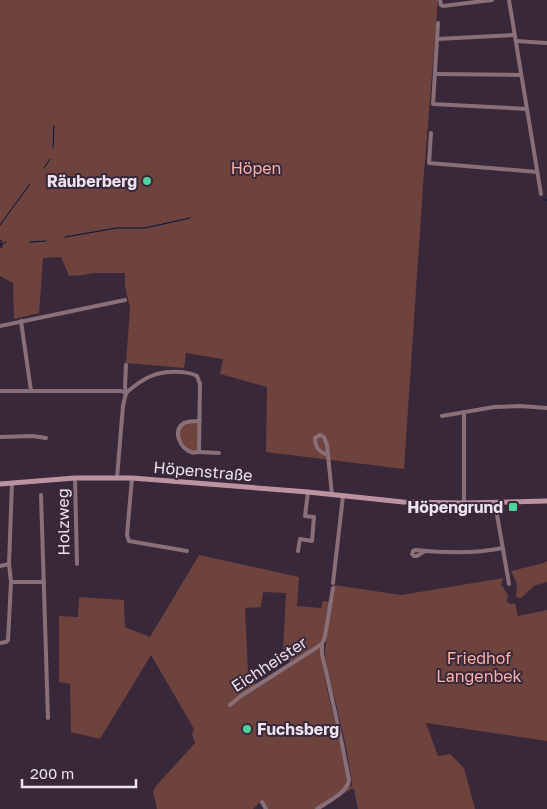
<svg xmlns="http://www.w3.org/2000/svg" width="547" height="809" font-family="'Golos Text',sans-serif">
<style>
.green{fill:#6e423d;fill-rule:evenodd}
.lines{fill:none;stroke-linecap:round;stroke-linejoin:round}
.stream{stroke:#00143a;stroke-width:1}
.street{stroke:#896f78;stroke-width:4}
.secondary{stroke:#bc92a1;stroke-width:5}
.poi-dot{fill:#4cd39b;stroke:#38283a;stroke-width:2}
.labels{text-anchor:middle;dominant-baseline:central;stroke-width:4;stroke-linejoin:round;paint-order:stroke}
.park-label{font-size:16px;fill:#fdb2a9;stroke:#38283a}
.poi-label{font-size:16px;font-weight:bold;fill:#ede2ee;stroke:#38283a;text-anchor:end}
.street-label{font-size:16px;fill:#ede2ee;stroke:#38283a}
</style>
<rect width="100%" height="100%" fill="#38283a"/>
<!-- green -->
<g class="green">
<path d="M0,0H438L423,186L404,469L266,452L267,387L220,374L223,359L186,353L184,368L126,363L130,308L125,286V273H93L84,275L69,276L61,257L43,258L39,313L14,319L13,283L0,276V249L3,247L2,240H0Z"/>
<path d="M200,421L199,452C187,451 185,448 178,439C181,422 184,423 200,421Z"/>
<path d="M199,555L299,577L297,606L321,608L323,601L332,602L334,585L401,595L503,578L501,585C504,588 505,591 508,595L507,602L511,604L515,603L518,616L547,610V741L426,723L438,756L450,754L464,768L475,809H358L354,789H351L321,809H267L262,800L253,809H157L153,791L156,786L195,743L192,734L194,729L151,655L100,739L71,732L70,684L59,682V616L78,617L79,597L124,600L125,627L150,637ZM263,592L286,593L283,652L290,662L320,644L327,642C321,652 330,679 332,691H333L346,747L352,783L351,788C344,772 343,755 339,739C332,709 323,678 320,647L257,687L248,672L245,608L261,607Z"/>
<path d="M547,561V582L534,586L521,598L516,597L517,584L511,571L544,563Z"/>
</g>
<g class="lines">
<!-- stream -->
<g class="stream">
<path d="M53,148L54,126"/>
<path d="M44,168L50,159"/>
<path d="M544,200H547"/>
<path d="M0,225L30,184"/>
<path d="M65,237L117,228H145L190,218"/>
<path d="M30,242L46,241"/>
<path d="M0,245L6,242"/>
</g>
<!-- street -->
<g class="street">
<path d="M440,0L441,5L443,6L492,0"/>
<path d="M509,0L541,194"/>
<path d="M438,23L433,104L527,109"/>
<path d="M437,39L514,35"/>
<path d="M516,41L547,43"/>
<path d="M435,74L521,75"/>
<path d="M431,133L429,163L537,172"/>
<path d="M21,321L31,391"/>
<path d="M0,326L125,300"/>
<path d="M0,391H121L126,393"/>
<path d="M126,393C144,377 158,370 182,372C187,373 192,373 197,376L200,384L199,452C196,452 194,453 191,452C180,448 172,431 184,423C189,421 195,421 200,421"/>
<path d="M442,416L494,407L520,406L547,408"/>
<path d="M0,437L33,436L46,438"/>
<path d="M199,452L219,453"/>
<path d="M328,455C320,453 315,447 315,438L320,435L324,437L327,445L332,495"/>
<path d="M75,478L77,564"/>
<path d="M117,478L123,406L126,393L125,387L126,365"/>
<path d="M132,478L127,535L129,541L187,551"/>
<path d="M41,495L48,718"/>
<path d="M464,503V412"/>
<path d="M495,503L509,584"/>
<path d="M298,551L300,539L312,541L314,517L305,516L308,492"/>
<path d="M425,551L417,556H414L412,554L413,551L416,550C445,553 474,554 503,548"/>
<path d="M0,566L9,564"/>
<path d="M11,582H44"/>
<path d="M333,583L343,496"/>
<path d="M0,643L6,642L8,640L11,582L9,564L12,483"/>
<path d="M230,705L241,696L322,644"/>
<path d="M262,802L266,809"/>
<path d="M317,809C327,802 348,792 349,780L341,739L322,654V644L325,636L333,588"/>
</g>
<!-- secondary -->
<path class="secondary" d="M0,484L75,478H132L308,492L403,502L464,503L547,501"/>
</g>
<!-- markers -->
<g class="poi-dot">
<circle cx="147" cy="181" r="5"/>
<rect x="508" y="502" width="10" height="10" rx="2.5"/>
<circle cx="247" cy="729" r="5"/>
</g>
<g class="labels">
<!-- park labels -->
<g class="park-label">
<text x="256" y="168">Höpen</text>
<text x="479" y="658">Friedhof<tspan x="479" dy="18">Langenbek</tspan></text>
</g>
<!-- poi labels -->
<g class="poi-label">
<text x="137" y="181">Räuberberg</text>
<text x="503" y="507">Höpengrund</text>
<text x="257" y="729" text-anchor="start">Fuchsberg</text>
</g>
<!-- street labels -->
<g class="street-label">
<text transform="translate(203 471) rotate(5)">Höpenstraße</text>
<text transform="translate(63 522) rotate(-91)">Holzweg</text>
<text transform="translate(269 664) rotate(-33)">Eichheister</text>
</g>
</g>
<!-- scale -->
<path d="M22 779v8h114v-8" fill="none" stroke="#ede2ee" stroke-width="2.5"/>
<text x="30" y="779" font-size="15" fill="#ede2ee" stroke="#38283a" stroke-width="4" paint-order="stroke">200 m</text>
</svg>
